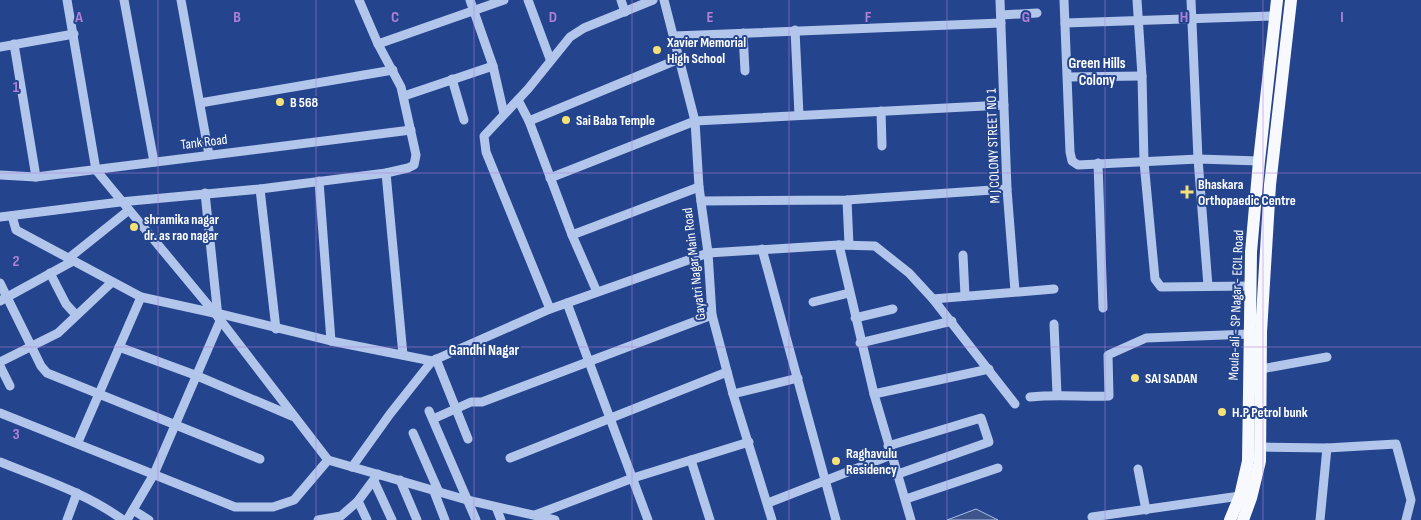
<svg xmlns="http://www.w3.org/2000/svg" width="1421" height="520" font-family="'Sofia Sans Condensed',sans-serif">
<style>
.water{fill:#3d558a;stroke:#a7beec}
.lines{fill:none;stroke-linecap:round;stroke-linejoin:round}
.minor{stroke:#b2c5eb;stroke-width:9}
.major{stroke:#f7f9fe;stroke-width:12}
.grid{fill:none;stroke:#b080d9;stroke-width:1;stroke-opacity:0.55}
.poi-dot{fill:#f6e176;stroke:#24448d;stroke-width:2}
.labels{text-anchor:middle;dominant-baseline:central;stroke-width:4;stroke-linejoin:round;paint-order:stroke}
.poi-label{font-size:14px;font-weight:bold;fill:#fff;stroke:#24448d;text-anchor:start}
.street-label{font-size:14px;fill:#fff;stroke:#24448d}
.neighbourhood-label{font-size:15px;font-weight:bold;fill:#fff;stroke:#24448d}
.grid-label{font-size:16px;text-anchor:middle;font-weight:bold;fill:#b080d9;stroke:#24448d;stroke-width:4;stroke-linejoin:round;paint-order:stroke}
</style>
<rect width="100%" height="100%" fill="#24448d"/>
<!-- water -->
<path class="water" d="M976,509L998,520H947Z"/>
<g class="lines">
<!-- minor -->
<g class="minor">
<path d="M67,0L96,170L218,317L328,460L467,500L555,520"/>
<path d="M124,0L154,162"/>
<path d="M181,0L209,155"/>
<path d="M470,0L493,66L504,114"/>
<path d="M528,0L550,59"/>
<path d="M621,0L625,12"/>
<path d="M653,0L584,28L570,37L528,89L484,136L486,152L550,309L708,253L839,245L875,246L909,273L933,299L1015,404"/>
<path d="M664,0L695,121L699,187L708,253L712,315L733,394L772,520"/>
<path d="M1000,0L1007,189L1015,291"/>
<path d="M1064,0L1070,152L1072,161L1078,165L1198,159L1259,161"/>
<path d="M1137,0L1142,76L1144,162L1155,279L1161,287L1251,286"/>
<path d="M1191,0L1198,159L1208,286"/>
<path d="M1001,15L1037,13"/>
<path d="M1065,23L1275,16"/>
<path d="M795,30L799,115"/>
<path d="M743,33L745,71"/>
<path d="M674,36L1001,23"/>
<path d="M14,44L36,177"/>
<path d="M378,44L504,0"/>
<path d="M0,47L74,34"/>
<path d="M1068,77L1142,76"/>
<path d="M452,79L464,120"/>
<path d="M404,96L493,66"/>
<path d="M518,100L529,121L572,235L597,292"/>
<path d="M200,103L393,70"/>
<path d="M881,111L882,146"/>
<path d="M529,121L679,59"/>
<path d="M1098,163L1103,308"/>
<path d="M386,173L403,355"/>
<path d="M0,175L36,177L411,130"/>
<path d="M550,178L695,121L1004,105"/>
<path d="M319,181L331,341"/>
<path d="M260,189L276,329"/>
<path d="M205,193L218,317"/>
<path d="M847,200L849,245"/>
<path d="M701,201L847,200L1007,189"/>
<path d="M12,216L16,230L141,297L214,313"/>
<path d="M0,217L120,202L260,189L386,173L408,168L414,165L416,155L401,87L378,44L359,0"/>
<path d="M572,235L699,187"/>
<path d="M839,245L874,394L911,520"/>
<path d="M762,249L836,520"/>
<path d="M963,255L965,296"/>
<path d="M69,258L129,210"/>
<path d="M50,273L66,304L76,315"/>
<path d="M0,283L41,366L47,373L260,459"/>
<path d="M933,299L1054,289"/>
<path d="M0,301L73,261"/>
<path d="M813,302L849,293"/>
<path d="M567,303L648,520"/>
<path d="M217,313L331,341L432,361L550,309"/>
<path d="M855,318L893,309"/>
<path d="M1054,324L1057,394"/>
<path d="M860,343L952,321"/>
<path d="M119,347L195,375L292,416"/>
<path d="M436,359L468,439"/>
<path d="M0,362L58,333L111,283"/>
<path d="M0,366L10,386"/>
<path d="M1261,369L1327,357"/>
<path d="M733,394L798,378"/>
<path d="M874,394L989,369"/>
<path d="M1030,397C1057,394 1082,397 1109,396L1108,355L1146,338L1250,334"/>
<path d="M429,411L476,520"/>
<path d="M0,413L235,507H273L294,500L328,460"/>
<path d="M433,419L471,402H482L712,315"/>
<path d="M413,433L438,490"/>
<path d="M78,442L141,297"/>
<path d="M888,446L981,418L989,442L898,474"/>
<path d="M1261,447L1327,448L1396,444L1411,500L1406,520"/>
<path d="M510,458L727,372"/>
<path d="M691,460L710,520"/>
<path d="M0,462C42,479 86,493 123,520"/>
<path d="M352,467L390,414L432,361"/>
<path d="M1138,469L1146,510"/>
<path d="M400,480L417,520"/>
<path d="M374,481L392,520"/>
<path d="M433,489L445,520"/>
<path d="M906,499L998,468"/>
<path d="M358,501L367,520"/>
<path d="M768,503L891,455"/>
<path d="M496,507L501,520"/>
<path d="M133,510L149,520"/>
<path d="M535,515L633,478L749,442"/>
<path d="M1092,517L1240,496"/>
<path d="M67,520L77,493"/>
<path d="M127,520L154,474L220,321"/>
<path d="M318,520L341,516L358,501L378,474"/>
<path d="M1320,520L1327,448"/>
</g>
<!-- major -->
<g class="major">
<path d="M1230,520L1240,496L1248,461L1251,252L1259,161L1277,0"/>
<path d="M1243,520L1251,498L1260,461L1261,332L1270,185L1291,0"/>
</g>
</g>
<!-- grid -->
<path class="grid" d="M158,0V520M316,0V520M474,0V520M632,0V520M789,0V520M947,0V520M1105,0V520M1263,0V520M0,173H1421M0,347H1421"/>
<!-- markers -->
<g class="poi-dot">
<circle cx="657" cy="50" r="5"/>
<circle cx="280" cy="102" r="5"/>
<circle cx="566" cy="120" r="5"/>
<path d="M1184.5 184.5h5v5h5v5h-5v5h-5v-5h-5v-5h5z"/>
<circle cx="134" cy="227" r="5"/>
<circle cx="1135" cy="378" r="5"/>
<circle cx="1222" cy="412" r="5"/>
<circle cx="836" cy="461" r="5"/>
</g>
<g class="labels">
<!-- poi labels -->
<g class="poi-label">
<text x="667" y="42">Xavier Memorial<tspan x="667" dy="16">High School</tspan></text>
<text x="290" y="102">B 568</text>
<text x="576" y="120">Sai Baba Temple</text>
<text x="1198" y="184">Bhaskara<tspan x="1198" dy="16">Orthopaedic Centre</tspan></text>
<text x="144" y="219">shramika nagar<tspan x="144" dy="16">dr. as rao nagar</tspan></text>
<text x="1145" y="378">SAI SADAN</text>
<text x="1232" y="412">H.P Petrol bunk</text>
<text x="846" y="453">Raghavulu<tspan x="846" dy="16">Residency</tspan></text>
</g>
<!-- street labels -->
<g class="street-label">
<text transform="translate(204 142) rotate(-7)">Tank Road</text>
<text transform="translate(993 146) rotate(-92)">M J COLONY STREET NO 1</text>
<text transform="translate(694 264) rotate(-97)">Gayatri Nagar Main Road</text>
<text transform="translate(1236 305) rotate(-88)">Moula-ali - SP Nagar - ECIL Road</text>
</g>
<!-- neighbourhood labels -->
<g class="neighbourhood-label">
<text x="1097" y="63">Green Hills<tspan x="1097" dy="17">Colony</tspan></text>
<text x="484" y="350">Gandhi Nagar</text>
</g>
</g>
<g class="grid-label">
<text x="79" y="22">A</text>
<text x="237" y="22">B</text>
<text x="395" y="22">C</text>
<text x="553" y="22">D</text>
<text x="710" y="22">E</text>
<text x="868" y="22">F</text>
<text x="1026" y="22">G</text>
<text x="1184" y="22">H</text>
<text x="1342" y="22">I</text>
<text x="16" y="92">1</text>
<text x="16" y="266">2</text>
<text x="16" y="439">3</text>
</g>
</svg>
